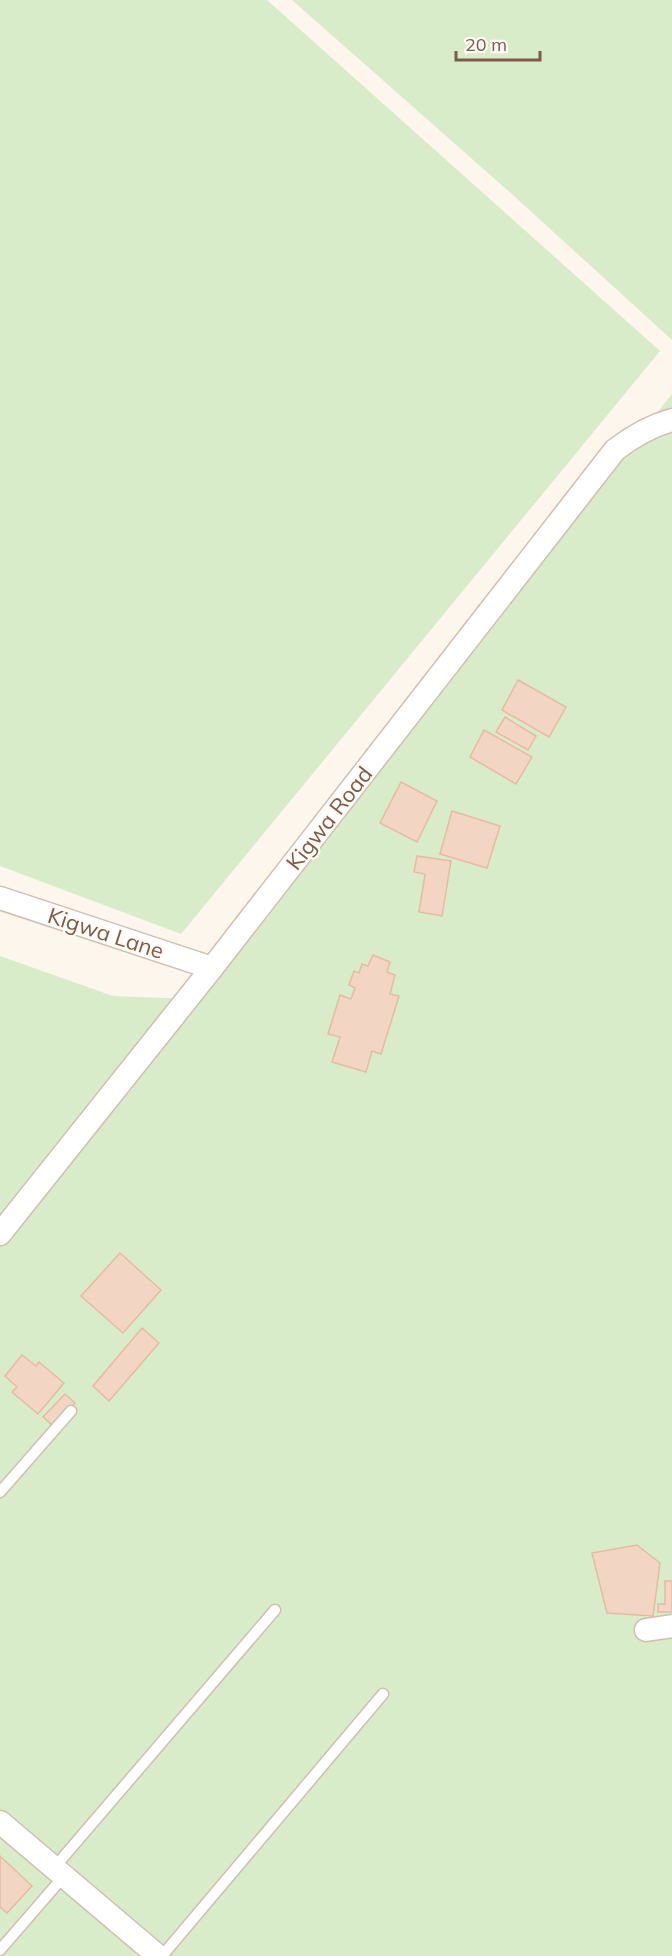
<svg xmlns="http://www.w3.org/2000/svg" width="672" height="1956" font-family="Mulish,sans-serif">
<style>
.green{fill:#d8ecc9}
.building{fill:#f3d5c3;stroke:#e6bba3;stroke-width:1.5}
.lines{fill:none;stroke-linecap:round;stroke-linejoin:round}
.lane-casing{stroke:#d1beb0;stroke-width:13}
.street-casing{stroke:#d1beb0;stroke-width:25}
.lane{stroke:#fff;stroke-width:10}
.street{stroke:#fff;stroke-width:22}
.labels{text-anchor:middle;dominant-baseline:central;stroke-width:4.5;stroke-linejoin:round;paint-order:stroke}
.street-label{font-size:22px;fill:#7a5c4d;stroke:#fffaf3}
</style>
<rect width="100%" height="100%" fill="#fdf6ec"/>
<!-- green -->
<g class="green">
<path d="M0,0H267L660,351L181,934L0,866Z"/>
<path d="M292,0H672V340L514,196Z"/>
<path d="M672,394V1956H0V956L113,996L188,999Z"/>
</g>
<!-- building -->
<g class="building">
<path d="M518,680L566,707L549,737L502,710Z"/>
<path d="M505,717L536,736L528,750L496,732Z"/>
<path d="M484,730L532,757L516,784L470,757Z"/>
<path d="M401,782L437,801L417,842L380,823Z"/>
<path d="M452,811L500,826L487,868L440,854Z"/>
<path d="M417,856L451,861L442,916L419,912L425,874L414,872Z"/>
<path d="M373,955L390,962L387,972L395,975L390,994L399,996L381,1054L372,1051L366,1072L332,1062L340,1037L328,1034L340,995L351,999L355,988L349,985L354,971L359,973L362,964L368,966Z"/>
<path d="M120,1253L161,1290L123,1333L81,1296Z"/>
<path d="M142,1328L159,1343L109,1401L93,1386Z"/>
<path d="M22,1355L36,1366L39,1362L64,1383L38,1414L12,1392L17,1387L5,1376Z"/>
<path d="M65,1394L75,1403L53,1426L43,1417Z"/>
<path d="M637,1545L660,1563L653,1616L607,1613L592,1553Z"/>
<path d="M665,1581H672V1612H658V1604H665Z"/>
<path d="M0,1856L32,1886L7,1913L0,1907Z"/>
</g>
<g class="lines">
<!-- lane casing -->
<g class="lane-casing">
<g id="lane">
<path d="M0,1492L71,1411"/>
<path d="M54,1868L275,1610"/>
<path d="M0,1950L64,1876"/>
<path d="M162,1956L383,1694"/>
</g>
</g>
<!-- street casing -->
<g class="street-casing">
<g id="street">
<path d="M0,898L212,968"/>
<path d="M0,1234L212,968L615,450C633,436 650,426 672,420"/>
<path d="M646,1630L672,1626"/>
<path d="M0,1822L158,1956"/>
</g>
</g>
<!-- lane -->
<use href="#lane" class="lane"/>
<!-- street -->
<use href="#street" class="street"/>
</g>
<g class="labels">
<!-- street labels -->
<g class="street-label">
<text transform="translate(329 818) rotate(-52)">Kigwa Road</text>
<text transform="translate(106 933) rotate(18)">Kigwa Lane</text>
</g>
</g>
<!-- scale -->
<path d="M456 51v9h84v-9" fill="none" stroke="#7a5c4d" stroke-width="3"/>
<text x="465" y="51" font-size="18" fill="#7a5c4d" stroke="#fffaf3" stroke-width="4.5" paint-order="stroke">20 m</text>
</svg>
